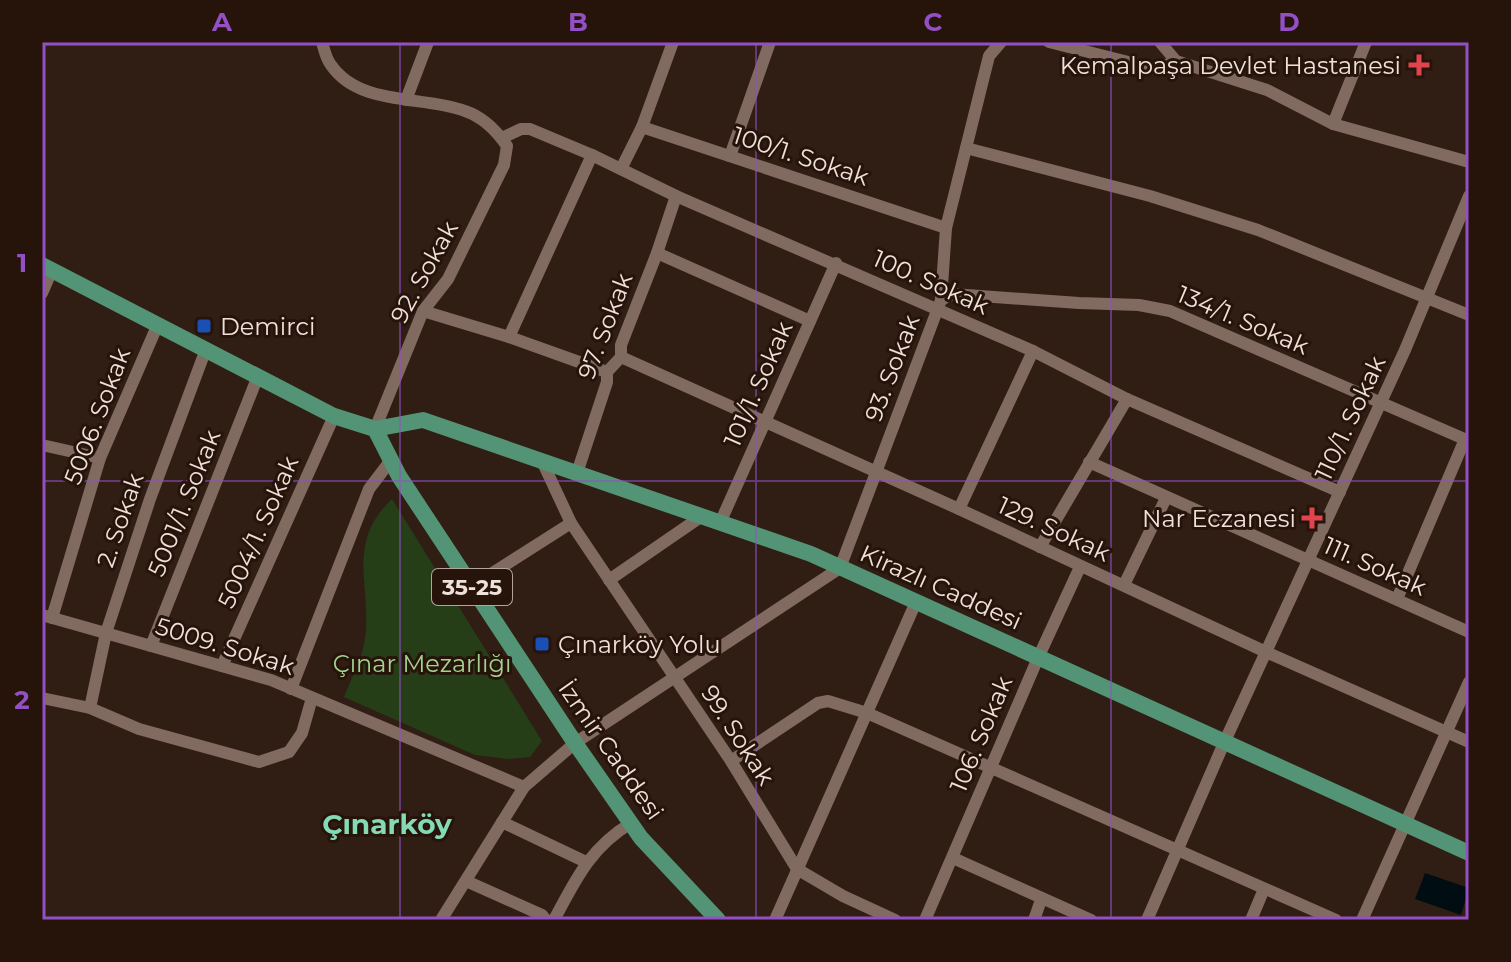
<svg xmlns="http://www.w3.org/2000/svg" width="1511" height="962" font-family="Montserrat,sans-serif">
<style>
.green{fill:#253e18}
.water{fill:#000d13}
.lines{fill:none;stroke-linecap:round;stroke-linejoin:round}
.minor{stroke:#816b60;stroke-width:12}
.major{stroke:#539476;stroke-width:16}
.grid{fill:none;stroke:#9250c4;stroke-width:2;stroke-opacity:0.55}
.health-dot{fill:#e0444e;stroke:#26140b;stroke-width:3}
.transit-dot{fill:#1a4fb4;stroke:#26140b;stroke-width:3}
.labels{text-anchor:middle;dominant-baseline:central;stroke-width:6;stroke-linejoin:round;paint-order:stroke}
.shield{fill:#26140b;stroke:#b2a49c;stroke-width:2}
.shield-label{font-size:22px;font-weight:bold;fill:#eee1da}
.poi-label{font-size:24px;fill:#eee1da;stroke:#26140b;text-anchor:end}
.street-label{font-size:24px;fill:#eee1da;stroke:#26140b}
.park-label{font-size:24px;fill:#a5d290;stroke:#26140b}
.quarter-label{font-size:28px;font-weight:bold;fill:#84dab4;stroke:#26140b}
.neatline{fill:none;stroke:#9250c4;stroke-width:3}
.grid-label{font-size:26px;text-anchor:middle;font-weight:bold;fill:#9250c4}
</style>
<rect width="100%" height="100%" fill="#301e14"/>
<!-- green -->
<path class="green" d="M392,499L542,741L530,757L508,759L475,755L344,697C351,679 363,657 365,638C372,584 345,544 392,499Z"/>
<!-- water -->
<path class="water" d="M1425,873L1469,888L1461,915L1415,899Z"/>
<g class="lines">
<!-- minor -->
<g class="minor">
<path d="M322,42C324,49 326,59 331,65C360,107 423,95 465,111C483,117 496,130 507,146L504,165L448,279L423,311L375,429"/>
<path d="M1049,42L1156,69L1176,61"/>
<path d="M1160,42L1176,61L1267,90L1333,124L1469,162"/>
<path d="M406,100L428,42"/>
<path d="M1333,124L1366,42"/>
<path d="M642,127L946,228"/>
<path d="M502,138L521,129H530L592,155L676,196L1033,351L1127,399L1340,492"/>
<path d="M966,148L1150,196L1258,230L1469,315"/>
<path d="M730,156L770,42"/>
<path d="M621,169L642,127L673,42"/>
<path d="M657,253L810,321"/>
<path d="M42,293L52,270"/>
<path d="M941,300L953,294L1079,303L1139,305L1170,311L1469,441"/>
<path d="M423,311L509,337L607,372"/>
<path d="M509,337L592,155"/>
<path d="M621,357L959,509L1266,652L1469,742"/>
<path d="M42,445L100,458"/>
<path d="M542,461L571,523L731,761L797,869L843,896L895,920"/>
<path d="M1089,462L1469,632"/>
<path d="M577,473L607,382V372L621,357V345L657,253L676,196"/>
<path d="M959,509L1033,351"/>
<path d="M720,523L836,263"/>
<path d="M1040,547L1127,399"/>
<path d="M609,580L702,516"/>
<path d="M1124,585L1166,498"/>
<path d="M472,586L571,523"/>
<path d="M1397,599L1465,439"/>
<path d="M42,615L271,680L524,787"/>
<path d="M52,618L100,458L158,324"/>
<path d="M151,646L258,376"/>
<path d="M222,666L334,416"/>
<path d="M291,689L369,489L391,460"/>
<path d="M42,698L90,708L139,729L259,762L289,752L302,733L312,698"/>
<path d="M90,708L106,633L150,499L206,349"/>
<path d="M731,761L818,703L828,701L867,713L1336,920"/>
<path d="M502,822L586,862"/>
<path d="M953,858L1091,920"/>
<path d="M466,881L542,915L546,920"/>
<path d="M441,920L524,787L575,743L840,568L941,300L946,228L989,56L1001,42"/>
<path d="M554,920C576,879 590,848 631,823"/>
<path d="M775,920L916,602"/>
<path d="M925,920L1038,658L1080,567"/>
<path d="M1034,920L1041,900"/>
<path d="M1147,920L1224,743L1405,350L1469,196"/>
<path d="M1251,920L1264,889"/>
<path d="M1362,920L1469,682"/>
</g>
<!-- major -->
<g class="major">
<path d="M42,265L334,416L375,429L399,476L575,743L641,838L718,920"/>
<path d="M375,429L423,420L811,554L1469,853"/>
</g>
</g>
<!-- grid -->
<path class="grid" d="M400,42V920M756,42V920M1111,42V920M42,481H1469"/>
<!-- markers -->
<g class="health-dot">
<path d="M1415 53h8v8h8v8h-8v8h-8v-8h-8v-8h8z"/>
<path d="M1308 506h8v8h8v8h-8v8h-8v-8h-8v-8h8z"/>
</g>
<g class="transit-dot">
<rect x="196" y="318" width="16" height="16" rx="4"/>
<rect x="534" y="636" width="16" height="16" rx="4"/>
</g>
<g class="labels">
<!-- shield labels -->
<rect class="shield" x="432" y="569" width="80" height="36" rx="6"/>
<g class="shield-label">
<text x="472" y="587">35-25</text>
</g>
<!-- poi labels -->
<g class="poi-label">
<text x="1401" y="65">Kemalpaşa Devlet Hastanesi</text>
<text x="220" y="326" text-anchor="start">Demirci</text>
<text x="1296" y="518">Nar Eczanesi</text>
<text x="558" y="644" text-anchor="start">Çınarköy Yolu</text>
</g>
<!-- street labels -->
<g class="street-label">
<text transform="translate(801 156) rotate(18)">100/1. Sokak</text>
<text transform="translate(424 272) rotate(-61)">92. Sokak</text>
<text transform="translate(931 282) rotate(24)">100. Sokak</text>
<text transform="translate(1243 320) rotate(23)">134/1. Sokak</text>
<text transform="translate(605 326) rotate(-69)">97. Sokak</text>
<text transform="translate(892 368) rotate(-69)">93. Sokak</text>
<text transform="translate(758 384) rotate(-66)">101/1. Sokak</text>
<text transform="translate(97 416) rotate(-69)">5006. Sokak</text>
<text transform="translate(1350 418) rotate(-65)">110/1. Sokak</text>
<text transform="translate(184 503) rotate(-68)">5001/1. Sokak</text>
<text transform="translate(120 520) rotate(-71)">2. Sokak</text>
<text transform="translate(1054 529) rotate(25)">129. Sokak</text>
<text transform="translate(258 532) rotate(-66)">5004/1. Sokak</text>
<text transform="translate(1375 566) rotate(24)">111. Sokak</text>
<text transform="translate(941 587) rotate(24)">Kirazlı Caddesi</text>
<text transform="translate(225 646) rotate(17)">5009. Sokak</text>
<text transform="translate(981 734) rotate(-67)">106. Sokak</text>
<text transform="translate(738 735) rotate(57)">99. Sokak</text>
<text transform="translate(611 750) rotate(55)">İzmir Caddesi</text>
</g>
<!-- park labels -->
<g class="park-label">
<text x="422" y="663">Çınar Mezarlığı</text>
</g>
<!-- quarter labels -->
<g class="quarter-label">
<text x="387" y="824">Çınarköy</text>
</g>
</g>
<!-- border -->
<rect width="1511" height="962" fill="none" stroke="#26140b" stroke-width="88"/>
<rect x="44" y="44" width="1423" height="874" class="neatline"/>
<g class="grid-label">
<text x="222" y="31">A</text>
<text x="578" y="31">B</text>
<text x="933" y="31">C</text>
<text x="1289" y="31">D</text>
<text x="22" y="272">1</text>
<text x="22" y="709">2</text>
</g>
</svg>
